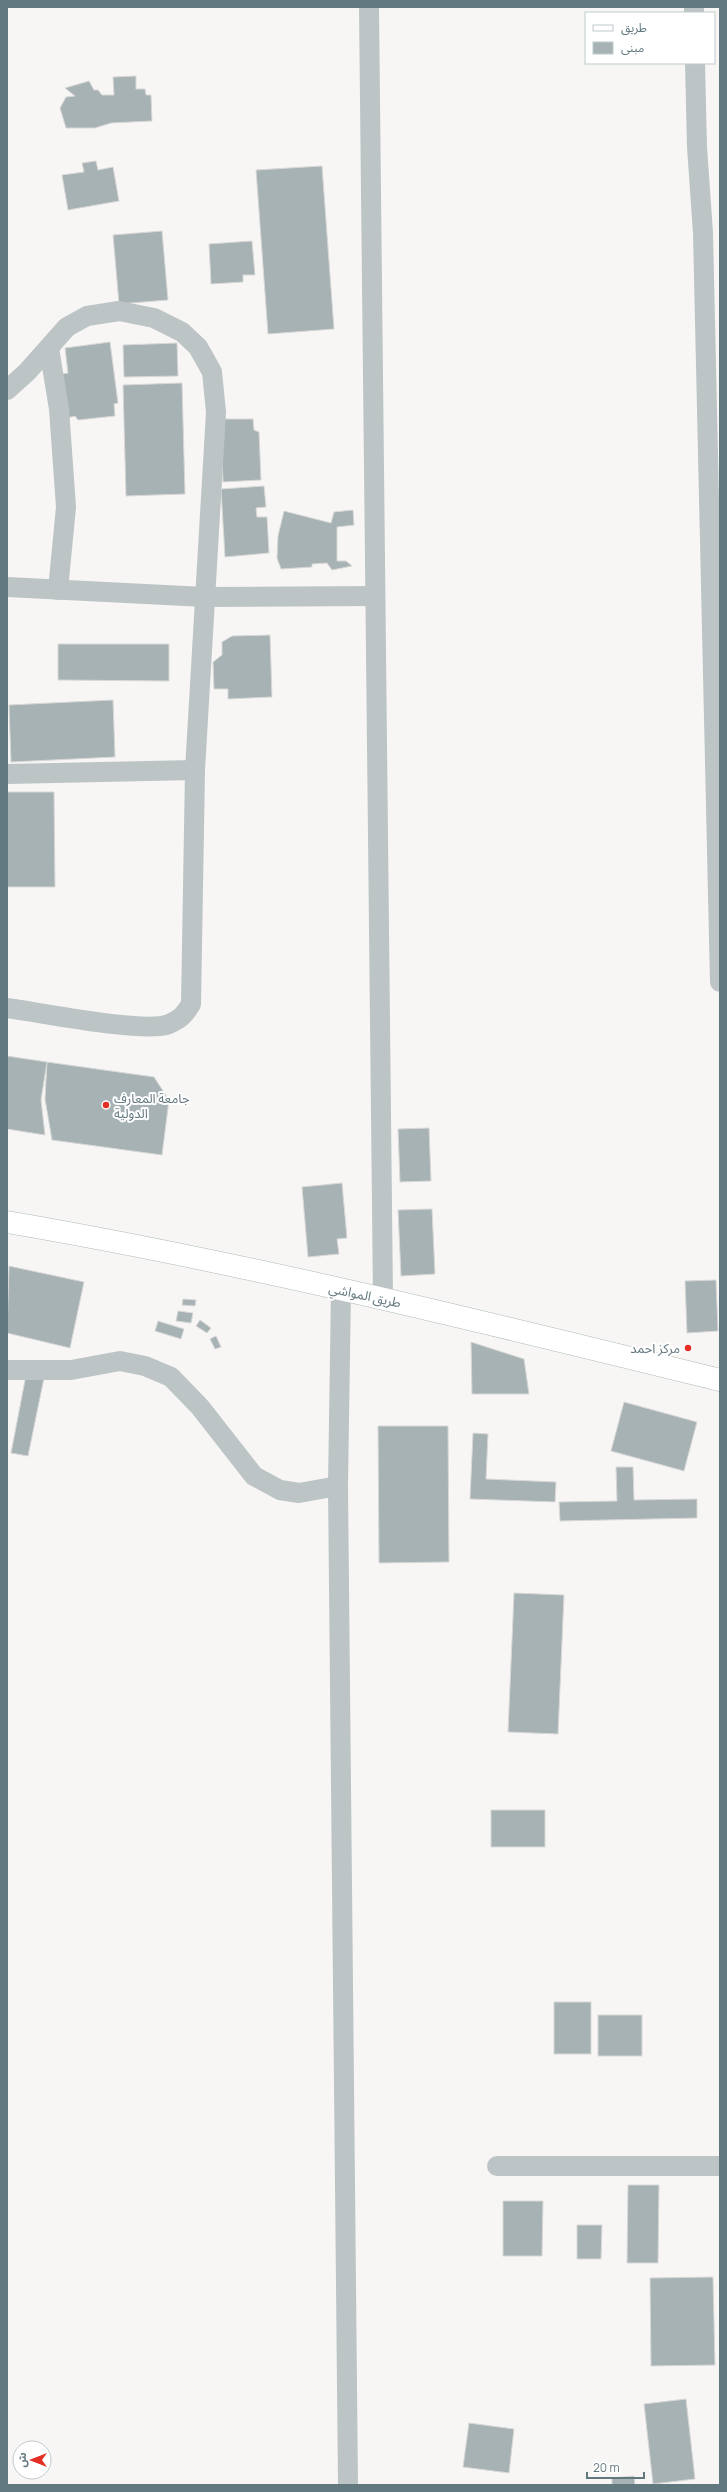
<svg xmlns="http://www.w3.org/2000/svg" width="727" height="2492" font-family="Manrope,'Noto Sans Arabic',sans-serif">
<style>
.building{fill:#a7b2b5;stroke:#d8d8d6}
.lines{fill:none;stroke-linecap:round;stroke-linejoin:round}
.major-casing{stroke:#b1b8ba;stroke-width:23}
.minor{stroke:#bdc4c6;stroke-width:20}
.major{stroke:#fff;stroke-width:22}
.poi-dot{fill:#e42f27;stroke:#fff;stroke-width:1.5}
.labels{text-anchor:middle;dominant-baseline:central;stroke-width:4;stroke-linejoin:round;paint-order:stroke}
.poi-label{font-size:13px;fill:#62787f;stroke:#fff;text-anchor:start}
.street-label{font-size:13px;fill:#62787f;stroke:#fff}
</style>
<rect width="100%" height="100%" fill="#f7f6f4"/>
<!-- building -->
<g class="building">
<path d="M136,76V89H145L146,95H151L152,121L111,123L95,128H66L60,108L66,97L75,96L65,88L89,81L94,90H98L102,95H114L113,77Z"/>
<path d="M96,161L98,170L113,167L119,201L68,210L62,175L84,172L82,163Z"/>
<path d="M322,166L334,329L268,334L256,170Z"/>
<path d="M162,231L168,300L119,304L113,235Z"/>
<path d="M252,241L255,275H243V282L211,284L209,244Z"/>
<path d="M110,342L118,403L114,404L115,416L78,420L75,416L63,419L60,374L68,373L65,348Z"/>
<path d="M177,343L178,376L124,377L123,345Z"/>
<path d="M182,383L185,494L126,496L123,385Z"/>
<path d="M224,419H253L254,430L259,432L261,480L223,482L222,456Z"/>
<path d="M264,486L266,507L256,508L257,517H267L269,553L225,557L221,489Z"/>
<path d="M353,510L354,525L337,527V561H346L352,566L332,570L327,563L312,564V567L281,569L277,558L278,536L284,511L331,523L334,512Z"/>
<path d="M270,635L272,697L228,699V689H214L213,662L222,655V642L232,636Z"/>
<path d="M58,644H169V681L58,680Z"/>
<path d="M113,700L115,757L11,762L9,705Z"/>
<path d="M7,792H54L55,887H7Z"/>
<path d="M7,1056L47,1062L41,1100L45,1135L7,1129Z"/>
<path d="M47,1062L154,1077L169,1100L162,1155L52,1140L45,1099Z"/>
<path d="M429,1128L431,1181L400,1182L398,1129Z"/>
<path d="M342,1183L347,1238L337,1239L339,1254L308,1257L302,1187Z"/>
<path d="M432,1209L435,1274L401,1276L398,1210Z"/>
<path d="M9,1266L84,1282L70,1348L7,1333Z"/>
<path d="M716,1280L718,1331L687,1333L685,1281Z"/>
<path d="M183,1299L196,1300L195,1306L182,1305Z"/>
<path d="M178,1311L193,1313L191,1323L176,1321Z"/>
<path d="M200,1320L211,1328L207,1333L196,1326Z"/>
<path d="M158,1321L184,1329L181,1339L155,1331Z"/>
<path d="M216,1336L221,1347L215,1349L210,1339Z"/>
<path d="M471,1342L524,1359L529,1394H472Z"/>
<path d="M26,1375L44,1378L28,1456L11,1453Z"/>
<path d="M624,1402L697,1422L684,1471L611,1451Z"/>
<path d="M378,1426H448L449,1562L379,1563Z"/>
<path d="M473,1433L488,1434L486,1479L556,1482L555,1502L470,1499Z"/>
<path d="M616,1467H633L634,1500L697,1499V1518L560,1521L559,1502L617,1501Z"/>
<path d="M514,1593L564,1595L558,1734L508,1732Z"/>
<rect x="491" y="1810" width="54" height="37"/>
<rect x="554" y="2002" width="37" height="52"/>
<rect x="598" y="2015" width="44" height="41"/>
<path d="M628,2185H659L658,2263H627Z"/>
<path d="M503,2201H543L542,2256H503Z"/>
<path d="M577,2225H602L601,2259H577Z"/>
<path d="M713,2277L715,2365L651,2366L650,2278Z"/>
<path d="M686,2399L695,2479L653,2484L644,2404Z"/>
<path d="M469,2423L514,2429L509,2473L463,2467Z"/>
<path d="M634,2476L635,2485H612V2478Z"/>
</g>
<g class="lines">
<!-- major casing -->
<g class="major-casing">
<path id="major" d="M7,1222C247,1263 484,1322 720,1380"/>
</g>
<!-- minor -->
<g class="minor">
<path d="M369,7L383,1298"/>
<path d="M694,7V13"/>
<path d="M695,63L697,147L703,233L720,982"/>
<path d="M49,348L59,409L66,507L58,590"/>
<path d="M7,390L27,372L67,327L87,316L119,311L154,318L182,332L198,347L212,372L216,412L195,770L191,1004C185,1014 181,1019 169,1024C146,1034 38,1012 7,1008"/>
<path d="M7,587L205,597L375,596"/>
<path d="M7,774L195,770"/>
<path d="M341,1289L338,1486L348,2485"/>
<path d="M7,1370H71L120,1361L145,1366L171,1377L200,1407L254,1476L280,1490L299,1493L338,1486"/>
<path d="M497,2166H720"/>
</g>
<!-- major -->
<use href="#major" class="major"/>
</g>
<!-- markers -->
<g class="poi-dot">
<circle cx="106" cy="1105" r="4"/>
<circle cx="688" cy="1348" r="4"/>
</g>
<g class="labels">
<!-- poi labels -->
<g class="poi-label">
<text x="114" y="1098">جامعة المعارف<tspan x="114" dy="15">الدولية</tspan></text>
<text x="680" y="1348" text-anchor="end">مركز احمد</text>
</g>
<!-- street labels -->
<g class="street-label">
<text transform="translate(365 1295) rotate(12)">طريق المواشي</text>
</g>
</g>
<!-- border -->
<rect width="727" height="2492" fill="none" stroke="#62787f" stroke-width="16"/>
<!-- legend -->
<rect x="585" y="12" width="130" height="52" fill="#ffffff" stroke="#c0c9cc"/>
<rect x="593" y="25" width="20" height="6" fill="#ffffff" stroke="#c0c9cc"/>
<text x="621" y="32" font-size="12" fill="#62787f">طريق</text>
<rect x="593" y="42" width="20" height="12" fill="#a7b2b5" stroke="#c0c9cc"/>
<text x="621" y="52" font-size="12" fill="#62787f">مبنى</text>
<!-- north arrow -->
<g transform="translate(32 2460) rotate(270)"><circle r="19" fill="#ffffff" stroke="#c0c9cc"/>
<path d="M0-3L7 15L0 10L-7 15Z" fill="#e42f27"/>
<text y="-6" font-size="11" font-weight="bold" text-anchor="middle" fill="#62787f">ش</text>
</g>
<!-- scale -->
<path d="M587 2472v6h57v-6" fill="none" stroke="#62787f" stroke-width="2"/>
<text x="593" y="2472" font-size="12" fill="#62787f" stroke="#ffffff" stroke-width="3" paint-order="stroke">20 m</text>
</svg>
